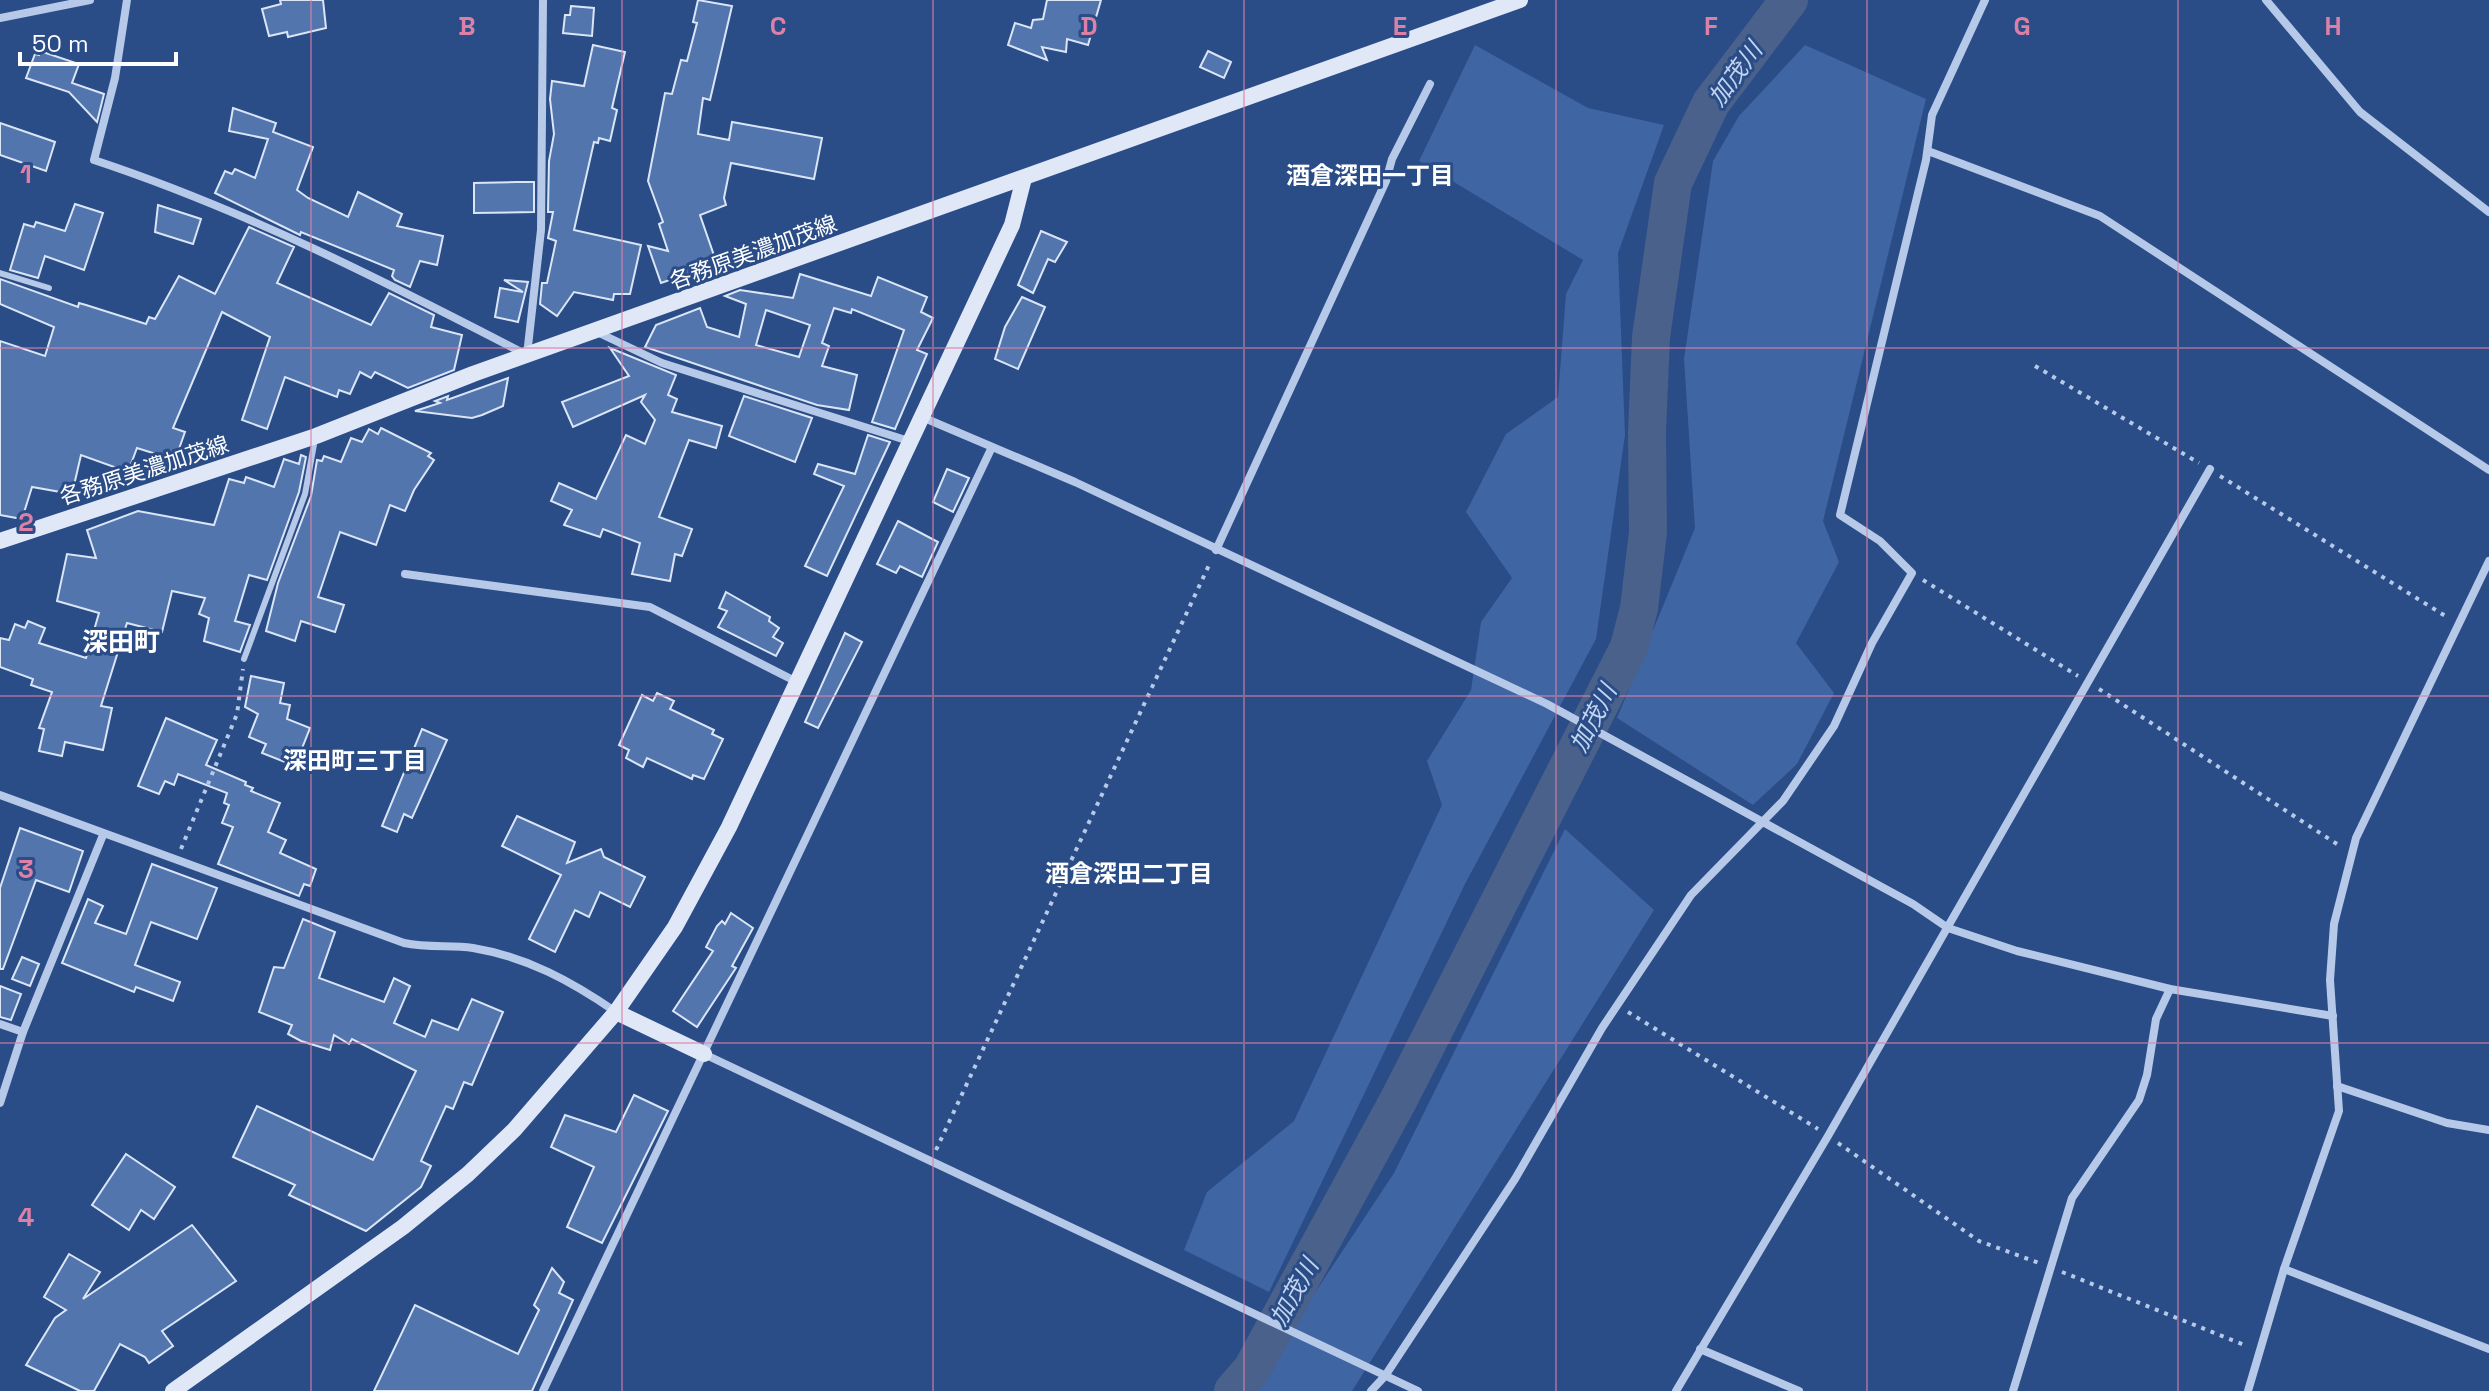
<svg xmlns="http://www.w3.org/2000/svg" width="2489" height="1391" font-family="'Space Grotesk','Noto Sans JP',sans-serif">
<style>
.green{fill:#3f65a3}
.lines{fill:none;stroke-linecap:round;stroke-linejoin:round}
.river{stroke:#49618b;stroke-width:38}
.building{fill:#5375ae;stroke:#dae5f6;stroke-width:2;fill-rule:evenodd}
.path{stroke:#b6c9e8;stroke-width:4;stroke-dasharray:4 6;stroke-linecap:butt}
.lane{stroke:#b6c9e8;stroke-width:6}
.street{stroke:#b6c9e8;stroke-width:8}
.secondary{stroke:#e0e8f7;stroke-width:16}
.grid{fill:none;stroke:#dd80a5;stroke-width:2;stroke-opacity:0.55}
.labels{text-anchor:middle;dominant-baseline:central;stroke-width:6;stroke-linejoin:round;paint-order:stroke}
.street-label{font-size:22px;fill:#fff;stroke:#2a4c87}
.water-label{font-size:24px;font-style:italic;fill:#c2d4ef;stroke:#2a4c87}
.neighbourhood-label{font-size:24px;font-weight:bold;fill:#fff;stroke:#2a4c87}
.quarter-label{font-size:26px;font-weight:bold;fill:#fff;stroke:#2a4c87}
.grid-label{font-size:26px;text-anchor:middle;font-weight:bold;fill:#dd80a5;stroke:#2a4c87;stroke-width:6;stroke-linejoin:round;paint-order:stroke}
</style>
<rect width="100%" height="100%" fill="#2a4c87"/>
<!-- green -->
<g class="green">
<path d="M1475,45L1588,108L1664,125L1618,253L1625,435L1596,639L1465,884L1269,1292L1184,1250L1207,1192L1294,1121L1442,805L1427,761L1471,690L1481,622L1512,578L1466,512L1506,434L1558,397L1566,294L1583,260L1419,161Z"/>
<path d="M1805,45L1926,99L1823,521L1839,562L1796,643L1834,693L1797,764L1753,805L1617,718L1695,528L1684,359L1713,161L1739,116Z"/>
<path d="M1565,829L1654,910L1352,1391H1250L1394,1173Z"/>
</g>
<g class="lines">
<!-- river -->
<path class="river" d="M1233,1391L1252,1369L1399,1099L1629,647L1639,608L1648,532L1647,431L1651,337L1673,183L1711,103L1789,0"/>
</g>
<!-- building -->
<g class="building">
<path d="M280,0H323L326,28L288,37L287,32L269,36L262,9L281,4Z"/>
<path d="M698,0L732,6L710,100L703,98L698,134L729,140L732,122L822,138L814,179L731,163L724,198L726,205L700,215L717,264L661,283L648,246L668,251L659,224L663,222L648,181L665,93L672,94L681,60L687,61L697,23L693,22Z"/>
<path d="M1047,0H1101L1088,45L1067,39L1066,52L1042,47L1047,60L1008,45L1015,23L1031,28L1033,20L1043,19Z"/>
<path d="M571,6L594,8L592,36L563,33L565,15H570Z"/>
<path d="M593,45L625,52L612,108L617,110L610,141L599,138L598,143L594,142L574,230L641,245L630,294H614L613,300L574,292L557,316L540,304L542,283H547L556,241L548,238L553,212H548L549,161L554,134L550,99L552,81L584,86Z"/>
<path d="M40,51L79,64L72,83L104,94L97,122L69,92L26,78L35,54L39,55Z"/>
<path d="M1208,51L1231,62L1224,78L1200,67Z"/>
<path d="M233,108L276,123L273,132L313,147L297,190L308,198L348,217L358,192L402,214L397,226L443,236L437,265L420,261L410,287L395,280L392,276L394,270L301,232L300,235L215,193L225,171L232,174L235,169L255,178L268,139L229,131Z"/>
<path d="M0,123L55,142L46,171L0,155Z"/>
<path d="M516,182H534V212L474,213V183Z"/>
<path d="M75,204L103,213L84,270L45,256L38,278L10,270L24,224L34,227L36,222L65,231Z"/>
<path d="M158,205L201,219L193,244L155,232Z"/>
<path d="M249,227L294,247L277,283L371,325L389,293L434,315L431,327L462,335L454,370L408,388L375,372L371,378L360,372L350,394L339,390L337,397L285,377L267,429L242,420L270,337L222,312L173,428L185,432L175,460L137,448L128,472L81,455L72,494L32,487L22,519L0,515V341L45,356L54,327L0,304V279L78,307L79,303L86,305L146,324L149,317L155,319L179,276L215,294Z"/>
<path d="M1041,231L1067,242L1055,262L1048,259L1033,293L1018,285Z"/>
<path d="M800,274L871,296L878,277L927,297L921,312L933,318L917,350L927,354L895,429L872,422L904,330L852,309L851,313L834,308L822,343L829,346L822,366L857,375L849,410L817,405L645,347L656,325L700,308L707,327L739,337L746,304L725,296L740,290L793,298ZM766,310L810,325L799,357L756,345Z"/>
<path d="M504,280L528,282L518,322L495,317L500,288L523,292Z"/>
<path d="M1022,297L1045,307L1018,369L995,359L1005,327Z"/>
<path d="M610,348L676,375L668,395L677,399L672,412L722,426L716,448L689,440L659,517L692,529L682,556L675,554L670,581L632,574L640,543L603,529L600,537L564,525L572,510L551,501L559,483L596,499L626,435L645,444L655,420L641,402L645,395L573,427L562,402L629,376Z"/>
<path d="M508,378L503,406L482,415L472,418L415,411L440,403L435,401L448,396L447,400Z"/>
<path d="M744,396L812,418L795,462L729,436Z"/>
<path d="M381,428L431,453L428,456L434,460L414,490L405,511L390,505L376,545L340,532L318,597L344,605L335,632L301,621L295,641L266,631L278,583L311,496L317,460L322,461L324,456L341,462L351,438L362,442L369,429L378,434Z"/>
<path d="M868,435L890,442L827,576L805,566L844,486L814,474L818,464L855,474Z"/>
<path d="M301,455L306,457L299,492L267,580L249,575L235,621L250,625L240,652L204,641L209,618L199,614L205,598L172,591L162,632L127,623L101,706L112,708L103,750L65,742L62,756L39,751L44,729L39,728L52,692L31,685L33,679L0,667V638L9,640L15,624L25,628L28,621L45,628L39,643L86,658L99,613L57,601L67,554L96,558L87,530L138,511L214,525L229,479L244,483L246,477L274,487L284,459L299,464Z"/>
<path d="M947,469L969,478L953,512L933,502Z"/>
<path d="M898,521L938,542L922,577L900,566L896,573L877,564Z"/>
<path d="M726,592L770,617L769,621L779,628L773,637L783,643L776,656L718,627L727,611L719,608Z"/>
<path d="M845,633L862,642L818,728L805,722Z"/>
<path d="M251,676L284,683L280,703L290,705L287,719L310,728L295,766L262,753L266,744L249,737L258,714L245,707Z"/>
<path d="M657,693L674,701L670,709L714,730L712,734L723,739L704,779L693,775L692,779L647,758L643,767L626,758L629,750L619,745L642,695L653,701Z"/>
<path d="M166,718L217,740L206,765L246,782L245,785L253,788L251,791L280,803L268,832L286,840L280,853L316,869L310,886L304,884L299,896L218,864L233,827L222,823L229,805L224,803L227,793L178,774L174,785L165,781L159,794L138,786Z"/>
<path d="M422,729L447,740L412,818L404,814L397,832L382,826Z"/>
<path d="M517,816L575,842L567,863L601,849L604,857L645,877L630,907L600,892L589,917L575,910L555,952L529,939L561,875L502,846Z"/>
<path d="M20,828L83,851L69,892L36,880L3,969H0V888Z"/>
<path d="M152,864L217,888L197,939L151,922L135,965L180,982L173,1001L136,987L134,992L62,963L88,899L103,906L95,923L126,934Z"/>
<path d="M731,913L753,928L732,966L736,968L697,1027L673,1011L713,951L706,947L717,926L722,921L725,924Z"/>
<path d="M303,919L335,932L319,978L384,1002L394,978L410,986L394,1023L425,1037L432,1020L458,1030L472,999L503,1012L472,1085L464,1082L453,1109L446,1106L421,1161L431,1166L421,1187L366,1231L289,1195L295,1185L233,1157L257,1106L373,1160L416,1071L352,1039L349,1044L334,1035L330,1050L301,1041L288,1034L292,1025L259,1012L274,967L284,968Z"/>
<path d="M22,957L39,964L30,986L12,979Z"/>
<path d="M0,986L21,994L11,1020L0,1017Z"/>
<path d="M634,1095L668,1111L602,1243L567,1227L594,1167L551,1147L565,1115L616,1132Z"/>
<path d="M126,1154L175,1187L154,1219L141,1210L129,1230L92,1205Z"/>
<path d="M192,1225L236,1281L162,1331L173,1346L149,1363L145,1357L120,1344L94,1391H80L26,1365L55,1318L66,1310L44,1297L69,1254L100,1272L83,1299Z"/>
<path d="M552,1268L564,1282L559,1293L573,1300L532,1391H374L415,1305L518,1354L539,1310L534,1305Z"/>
</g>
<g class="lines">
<!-- path -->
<g class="path">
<path d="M2035,366L2199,463"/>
<path d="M2220,476L2447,617"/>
<path d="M1923,580L2078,676"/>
<path d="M2099,689L2340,846"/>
<path d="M181,849L237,714L243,669"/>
<path d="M1628,1012L1818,1129"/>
<path d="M1838,1143L1979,1241L2039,1263"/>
<path d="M936,1150L1210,563"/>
<path d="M2062,1272L2247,1346"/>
</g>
<!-- lane -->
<g class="lane">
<path d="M0,273L49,288"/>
<path d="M244,659L305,494L315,439"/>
</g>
<!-- street -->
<g class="street">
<path d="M127,0L115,78L94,160C245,210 386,282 527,355L541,230L543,0"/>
<path d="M2266,0L2360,112L2489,212"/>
<path d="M0,18L90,0"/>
<path d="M1928,151L2100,216L2489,470"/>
<path d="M597,332L662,363L912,442"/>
<path d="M922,417L1075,482L1547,704L1913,904L1948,928L2017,951L2170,989L2333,1016"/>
<path d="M1216,550L1386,181L1392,159L1430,84"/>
<path d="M405,574L650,607L797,682"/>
<path d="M0,795L404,943C427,948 450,945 473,948C527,957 571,981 616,1012"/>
<path d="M0,1024L23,1032"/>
<path d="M704,1054L1418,1391"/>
<path d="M2337,1086L2447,1123L2489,1130"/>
<path d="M0,1103L23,1032L103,835"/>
<path d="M2284,1269L2489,1349"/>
<path d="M1700,1349L1799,1391"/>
<path d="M543,1391L992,447"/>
<path d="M1371,1391L1385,1376L1515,1179L1602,1028L1691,895L1783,801L1834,726L1872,643L1912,573L1880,541L1840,515L1926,160L1932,115L1985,0"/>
<path d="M1676,1391L1828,1136L2210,469"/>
<path d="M2013,1391L2072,1198L2139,1100L2147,1075L2156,1019L2170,989"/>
<path d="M2248,1391L2284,1269L2339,1111L2330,980L2334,924L2356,838L2489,561"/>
</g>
<!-- secondary -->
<g class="secondary">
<path d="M0,541L316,436L473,374L1520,0"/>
<path d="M616,1012L704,1054"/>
<path d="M173,1391L403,1227L468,1174L514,1130L616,1012L675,927L729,827L1012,225L1024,178"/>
</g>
</g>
<!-- grid -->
<path class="grid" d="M311,0V1391M622,0V1391M933,0V1391M1244,0V1391M1556,0V1391M1867,0V1391M2178,0V1391M0,348H2489M0,696H2489M0,1043H2489"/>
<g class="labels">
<!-- street labels -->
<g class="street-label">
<text transform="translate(753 252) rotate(-20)">各務原美濃加茂線</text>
<text transform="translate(144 470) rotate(-18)">各務原美濃加茂線</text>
</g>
<!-- water labels -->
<g class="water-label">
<text transform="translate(1735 74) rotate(-54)">加茂川</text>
<text transform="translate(1593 718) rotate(-63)">加茂川</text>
<text transform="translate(1294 1292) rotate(-61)">加茂川</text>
</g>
<!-- neighbourhood labels -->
<g class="neighbourhood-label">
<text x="1370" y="175">酒倉深田一丁目</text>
<text x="355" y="760">深田町三丁目</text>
<text x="1129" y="873">酒倉深田二丁目</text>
</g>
<!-- quarter labels -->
<g class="quarter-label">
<text x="121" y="642">深田町</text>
</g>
</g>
<g class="grid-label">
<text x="467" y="35">B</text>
<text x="778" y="35">C</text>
<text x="1089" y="35">D</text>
<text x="1400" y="35">E</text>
<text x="1711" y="35">F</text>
<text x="2022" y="35">G</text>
<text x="2333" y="35">H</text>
<text x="26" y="183">1</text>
<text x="26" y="531">2</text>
<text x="26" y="878">3</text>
<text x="26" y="1226">4</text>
</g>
<!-- scale -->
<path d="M20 52v12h156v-12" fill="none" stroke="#ffffff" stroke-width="4"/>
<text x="32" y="52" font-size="24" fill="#ffffff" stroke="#2a4c87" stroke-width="6" paint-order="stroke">50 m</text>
</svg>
